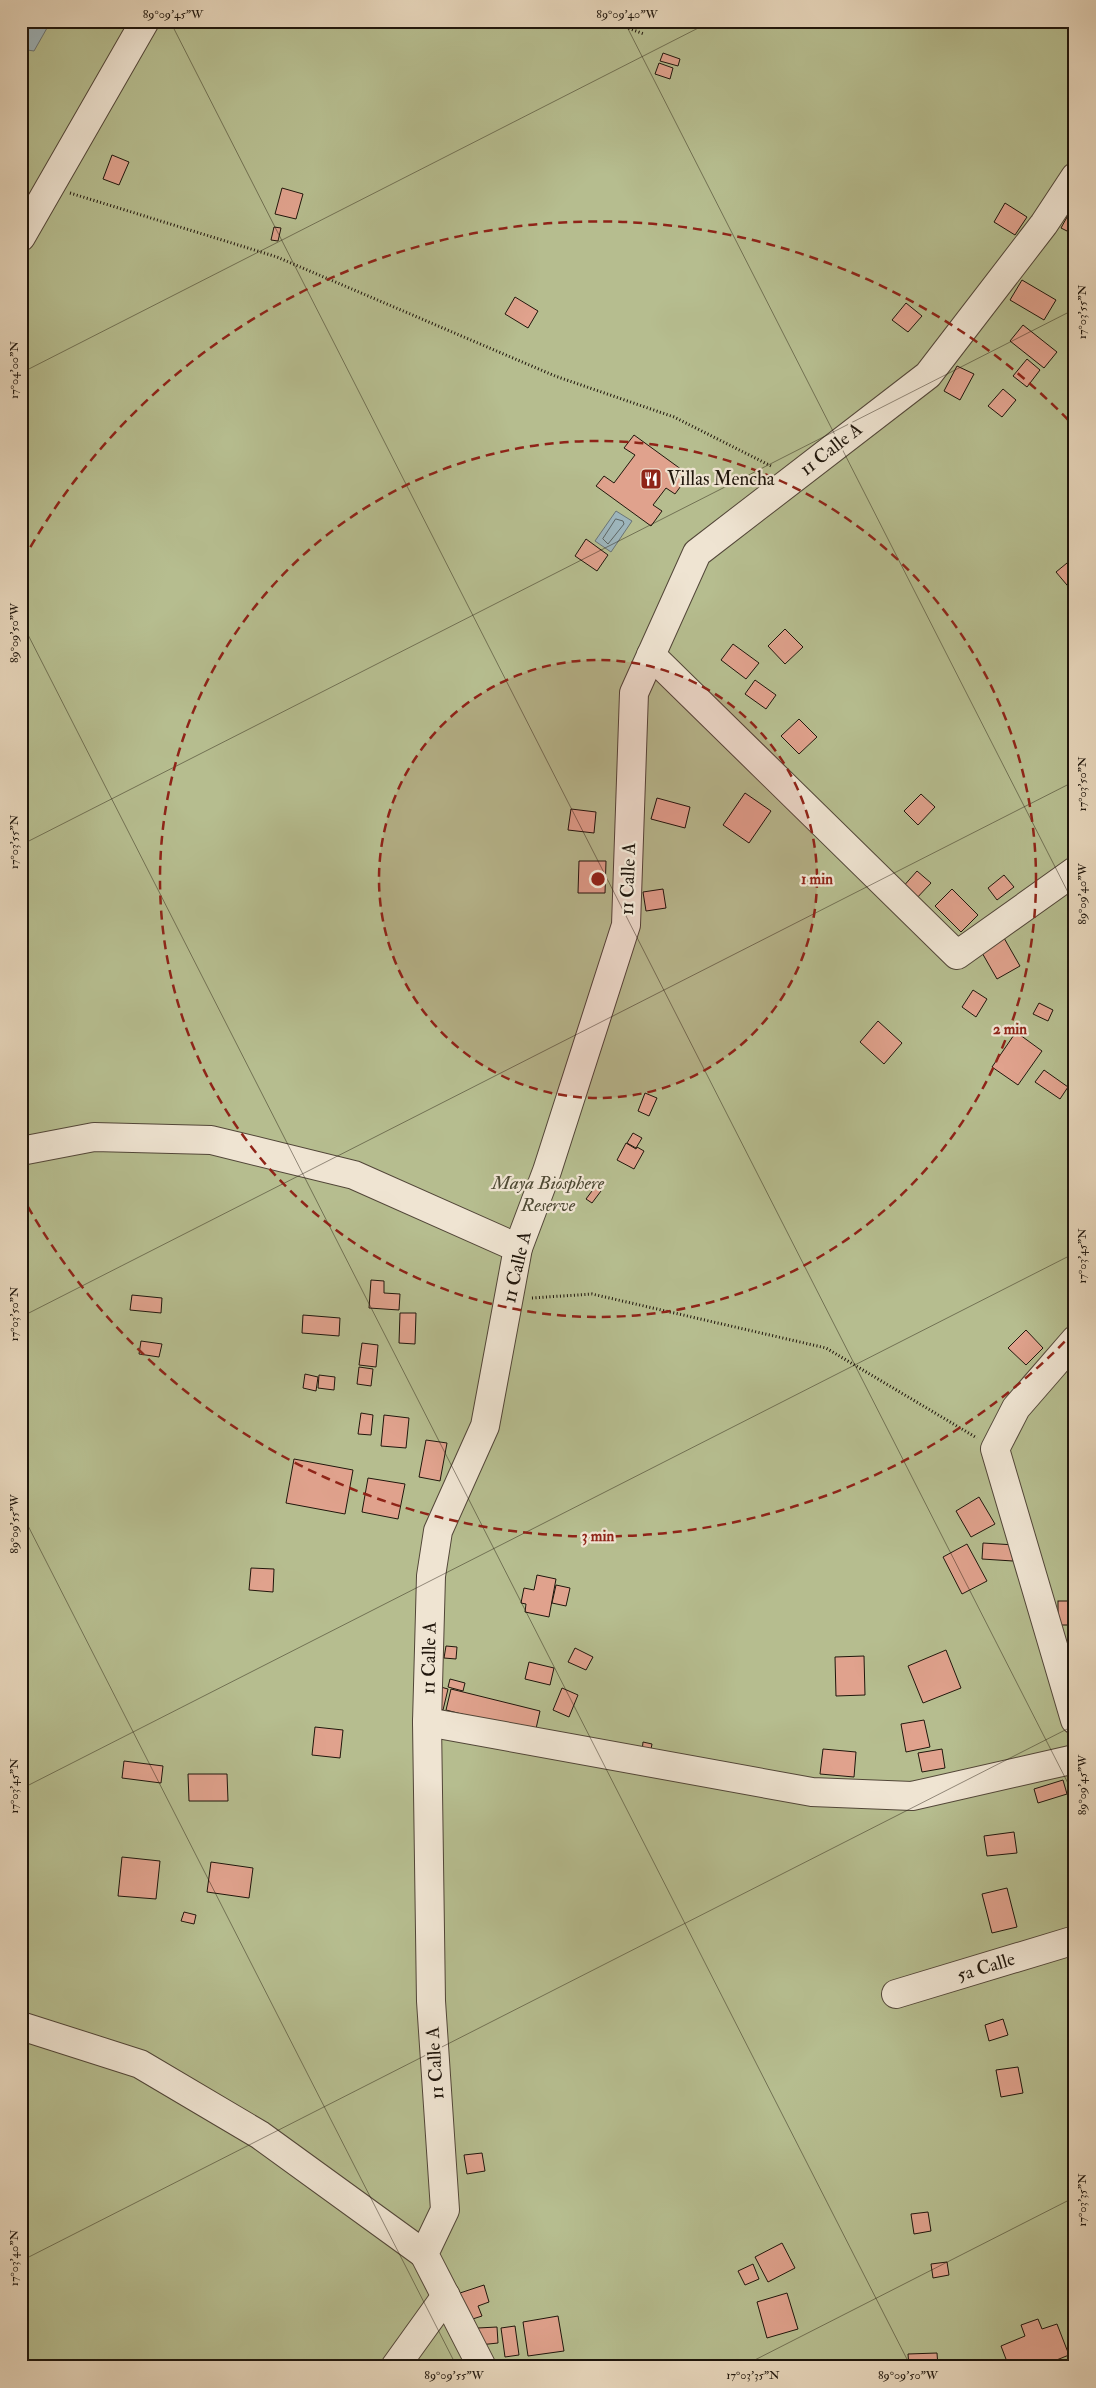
<svg xmlns="http://www.w3.org/2000/svg" width="1096" height="2388" font-family="'IM FELL Double Pica',serif">
<style>
.green{fill:#b6bd8f;stroke:#6b6a4e}
.water{fill:#9db5bc;stroke:#6b7576}
.lines{fill:none;stroke-linecap:round;stroke-linejoin:round}
.shore{stroke:#5e6664;stroke-width:1}
.building{fill:#e0a28d;stroke:#20160c}
.minor-casing{stroke:#524638;stroke-width:30}
.path{stroke:#20160c;stroke-width:3;stroke-dasharray:1 2.5;stroke-linecap:butt}
.minor{stroke:#efe4d2;stroke-width:28}
.ticks{fill:none;stroke:#20160c;stroke-width:1;stroke-opacity:0.45}
.ring{fill:none;stroke:#8f2418;stroke-width:2.5;stroke-dasharray:9 6}
.labels{text-anchor:middle;dominant-baseline:central;stroke-width:4.5;stroke-linejoin:round;paint-order:stroke}
.street-label{font-size:19px;fill:#20160c;stroke:#efe4d2}
.poi-label{font-size:19px;fill:#20160c;stroke:#efe4d2;text-anchor:start}
.park-label{font-size:19px;font-style:italic;fill:#4d4833;stroke:#efe4d2}
.centre{fill:#8f2418;stroke:#efe4d2;stroke-width:2.5}
.ring-label{font-size:15px;text-anchor:middle;font-weight:bold;fill:#8f2418;stroke:#efe4d2;stroke-width:4.5;stroke-linejoin:round;paint-order:stroke}
.neatline{fill:none;stroke:#20160c;stroke-width:2}
.ticks-label{font-size:12px;text-anchor:middle;fill:#20160c}
</style>
<rect width="100%" height="100%" fill="#e6d5ba"/>
<filter id="stains"><feTurbulence type="fractalNoise" baseFrequency=".004" numOctaves="4"/><feColorMatrix values="0 0 0 0 .2 0 0 0 0 .09 0 0 0 0 .02 0 0 0 .5 -.17"/></filter>
<radialGradient id="worn" r=".72"><stop offset=".6" stop-color="#630" stop-opacity="0"/><stop offset="1" stop-color="#630" stop-opacity=".3"/></radialGradient>
<!-- green -->
<rect class="green" x="21" y="21" width="1054" height="2346"/>
<!-- water -->
<g class="water">
<path d="M21,21H51L34,51L21,49Z"/>
<path d="M616,511L632,521L611,552L595,541Z"/>
</g>
<g class="lines">
<!-- shore -->
<path class="shore" d="M616,519L623,521L624,524L608,544L603,539Z"/>
</g>
<!-- building -->
<g class="building">
<path d="M663,53L680,59L678,66L660,61Z"/>
<path d="M659,63L673,68L670,79L655,74Z"/>
<path d="M112,155L129,162L119,185L103,179Z"/>
<path d="M282,188L303,194L296,219L275,214Z"/>
<path d="M1005,203L1027,217L1015,235L994,222Z"/>
<path d="M1072,208L1075,210V235L1061,228Z"/>
<path d="M274,227L281,228L278,241L271,240Z"/>
<path d="M1022,280L1056,300L1044,320L1010,300Z"/>
<path d="M515,297L538,311L528,328L505,314Z"/>
<path d="M906,303L922,316L908,332L892,320Z"/>
<path d="M1023,325L1057,352L1044,368L1010,341Z"/>
<path d="M1027,359L1040,370L1027,387L1013,376Z"/>
<path d="M957,366L974,374L960,400L944,391Z"/>
<path d="M1003,389L1016,400L1002,417L988,406Z"/>
<path d="M634,435L689,475L675,494L666,488L653,505L662,511L651,526L596,486L604,476L614,483L635,455L624,448Z"/>
<path d="M586,539L608,555L597,571L575,556Z"/>
<path d="M1067,563L1075,572V589L1072,591L1056,572Z"/>
<path d="M785,629L803,647L785,664L768,646Z"/>
<path d="M733,644L759,663L746,679L721,660Z"/>
<path d="M755,680L776,695L766,709L745,694Z"/>
<path d="M799,719L817,737L799,754L781,736Z"/>
<path d="M745,793L771,811L749,843L723,825Z"/>
<path d="M921,794L935,807L918,825L904,811Z"/>
<path d="M657,798L690,807L685,828L651,819Z"/>
<path d="M571,809L596,812L594,833L568,830Z"/>
<path d="M579,861H606L605,893H578Z"/>
<path d="M917,871L931,883L914,901L901,889Z"/>
<path d="M1004,875L1014,887L997,900L988,888Z"/>
<path d="M663,889L666,908L646,911L643,892Z"/>
<path d="M952,889L978,915L961,932L935,906Z"/>
<path d="M1004,938L1020,966L997,979L981,951Z"/>
<path d="M973,990L987,999L976,1017L962,1007Z"/>
<path d="M1039,1003L1053,1010L1048,1021L1033,1014Z"/>
<path d="M878,1021L902,1043L884,1064L860,1042Z"/>
<path d="M1016,1032L1042,1051L1018,1085L992,1067Z"/>
<path d="M1044,1070L1068,1087L1060,1099L1035,1082Z"/>
<path d="M645,1093L657,1098L649,1116L638,1111Z"/>
<path d="M633,1133L642,1138L636,1148L627,1143Z"/>
<path d="M626,1143L636,1149L637,1147L644,1151L634,1169L617,1160Z"/>
<path d="M595,1187L601,1191L592,1203L586,1199Z"/>
<path d="M371,1280L384,1281V1293L400,1294L399,1310L369,1308Z"/>
<path d="M132,1295L162,1298L161,1313L130,1310Z"/>
<path d="M400,1313H416L415,1344L399,1343Z"/>
<path d="M303,1315L340,1318L339,1336L302,1333Z"/>
<path d="M1026,1330L1043,1348L1026,1365L1008,1348Z"/>
<path d="M141,1341L162,1344L159,1357L139,1354Z"/>
<path d="M362,1343L378,1345L376,1367L359,1365Z"/>
<path d="M359,1367L373,1369L371,1386L357,1384Z"/>
<path d="M305,1374L318,1377L316,1391L303,1388Z"/>
<path d="M319,1375L335,1377L334,1390L318,1388Z"/>
<path d="M361,1413L373,1415L371,1435L358,1434Z"/>
<path d="M384,1415L409,1418L406,1448L381,1446Z"/>
<path d="M426,1440L447,1443L440,1481L419,1477Z"/>
<path d="M294,1459L353,1470L345,1514L286,1503Z"/>
<path d="M368,1478L405,1484L398,1519L362,1512Z"/>
<path d="M979,1497L995,1524L971,1537L956,1511Z"/>
<path d="M983,1543L1015,1545L1013,1561L982,1559Z"/>
<path d="M967,1544L987,1581L962,1594L943,1557Z"/>
<path d="M251,1568L274,1569L273,1592L249,1590Z"/>
<path d="M537,1575L556,1579L549,1617L525,1612L526,1604L521,1603L524,1588L534,1590Z"/>
<path d="M556,1585L570,1588L566,1606L552,1603Z"/>
<rect x="1058" y="1601" width="17" height="24"/>
<path d="M446,1646L457,1647L456,1659L444,1658Z"/>
<path d="M575,1648L593,1657L586,1670L568,1662Z"/>
<path d="M946,1650L961,1688L923,1703L908,1666Z"/>
<path d="M864,1656L865,1695L836,1696L835,1657Z"/>
<path d="M529,1662L554,1668L550,1685L525,1679Z"/>
<path d="M450,1679L465,1683L463,1691L448,1687Z"/>
<path d="M437,1686L448,1689L443,1710L432,1707Z"/>
<path d="M562,1688L578,1695L569,1717L553,1710Z"/>
<path d="M451,1689L540,1711L535,1733L446,1710Z"/>
<path d="M924,1720L930,1747L906,1752L901,1724Z"/>
<path d="M315,1727L343,1730L340,1758L312,1755Z"/>
<path d="M643,1742L652,1744L650,1754L642,1752Z"/>
<path d="M823,1749L856,1752L854,1777L820,1774Z"/>
<path d="M942,1749L945,1768L922,1772L918,1753Z"/>
<path d="M124,1761L163,1766L161,1783L122,1778Z"/>
<path d="M188,1774H227L228,1801H189Z"/>
<path d="M1063,1780L1067,1794L1038,1803L1034,1789Z"/>
<path d="M1014,1832L1017,1853L987,1856L984,1836Z"/>
<path d="M122,1857L160,1861L156,1899L118,1896Z"/>
<path d="M211,1862L253,1868L249,1898L207,1892Z"/>
<path d="M1007,1888L1017,1927L992,1933L982,1894Z"/>
<path d="M184,1912L196,1915L194,1924L181,1921Z"/>
<path d="M1003,2019L1008,2035L989,2041L985,2025Z"/>
<path d="M1018,2067L1023,2093L1001,2097L996,2070Z"/>
<path d="M482,2153L485,2171L467,2174L464,2155Z"/>
<path d="M928,2212L931,2231L914,2234L911,2214Z"/>
<path d="M782,2243L795,2268L768,2282L755,2257Z"/>
<path d="M947,2262L949,2275L933,2278L931,2264Z"/>
<path d="M753,2264L759,2279L745,2285L738,2271Z"/>
<path d="M484,2285L489,2302L478,2306L482,2316L460,2323L451,2296Z"/>
<path d="M787,2293L798,2329L767,2338L757,2302Z"/>
<path d="M558,2316L564,2351L528,2356L523,2322Z"/>
<path d="M1038,2319L1042,2329L1057,2324L1069,2355L1039,2367H1009L1001,2346L1025,2336L1021,2325Z"/>
<path d="M515,2326L519,2355L505,2357L501,2328Z"/>
<path d="M497,2327L498,2343L479,2345L478,2328Z"/>
<path d="M937,2353L938,2367H909L908,2354Z"/>
</g>
<g class="lines">
<!-- minor casing -->
<g class="minor-casing">
<g id="minor">
<path d="M21,237L145,21"/>
<path d="M651,655L957,955L1075,871"/>
<path d="M21,1151L94,1137L211,1140L354,1175L518,1248"/>
<path d="M1075,1340L1016,1408L995,1449L1075,1720"/>
<path d="M427,1722L812,1792L912,1796L1075,1759"/>
<path d="M896,1994L1075,1940"/>
<path d="M21,2026L140,2064L260,2135L424,2254"/>
<path d="M395,2367L446,2296"/>
<path d="M482,2367L424,2254L445,2210L431,2001L427,1722L431,1576L438,1531L485,1426L518,1248L547,1171L626,925L634,693L697,553L928,375L1044,224L1075,177"/>
</g>
</g>
<!-- path -->
<g class="path">
<path d="M609,21L644,34"/>
<path d="M70,193L277,257L555,376L674,417L773,467"/>
<path d="M532,1298L592,1294L826,1348L977,1438"/>
</g>
<!-- minor -->
<use href="#minor" class="minor"/>
</g>
<!-- ticks -->
<path class="ticks" d="M170,21L1075,1797M624,21L1075,906M21,373L712,21M21,621L911,2367M21,845L1075,309M21,1317L1075,781M21,1512L457,2367M21,1789L1075,1253M21,2261L1075,1725M741,2367L1075,2197"/>
<!-- distance rings -->
<circle cx="598" cy="879" r="219" fill="#8f2418" fill-opacity=".12"/>
<g class="ring">
<circle cx="598" cy="879" r="219"/>
<circle cx="598" cy="879" r="438"/>
<path d="M1075 1331A657 657 0 0 1 23 1198M23 560A657 657 0 0 1 1075 427"/>
</g>
<!-- icons -->
<defs>
<g id="restaurant-square" transform="scale(1.125)"><rect x="-9" y="-9" width="18" height="18" rx="4" fill="#8f2418" stroke="#efe4d2"/><path d="M-5-6h1v4h1v-4h1v4h1v-4h1v5L-1.5 .5V6h-2V.5L-5-1ZM5-6V6H3V1.5H1.5Q1.5-4 5-6Z" fill="#fff"/></g>
</defs>
<g fill-rule="evenodd">
<use href="#restaurant-square" x="651" y="479"/>
</g>
<g class="labels">
<!-- street labels -->
<g class="street-label">
<text transform="translate(831 449) rotate(-38)">11 Calle A</text>
<text transform="translate(628 879) rotate(-88)">11 Calle A</text>
<text transform="translate(517 1267) rotate(-77)">11 Calle A</text>
<text transform="translate(429 1658) rotate(-89)">11 Calle A</text>
<text transform="translate(986 1967) rotate(-17)">5a Calle</text>
<text transform="translate(435 2063) rotate(-94)">11 Calle A</text>
</g>
<!-- poi labels -->
<g class="poi-label">
<text x="667" y="479">Villas Mencha</text>
</g>
<!-- park labels -->
<g class="park-label">
<text x="548" y="1183">Maya Biosphere<tspan x="548" dy="22">Reserve</tspan></text>
</g>
</g>
<circle cx="598" cy="879" r="8" class="centre"/>
<g class="ring-label">
<text x="817" y="884">1 min</text>
<text x="1010" y="1034">2 min</text>
<text x="598" y="1541">3 min</text>
</g>
<!-- margin -->
<rect width="1096" height="2388" fill="none" stroke="#e6d5ba" stroke-width="55"/>
<rect x="28" y="28" width="1040" height="2332" class="neatline"/>
<g class="ticks-label">
<text x="173" y="18">89°09'45"W</text>
<text x="627" y="18">89°09'40"W</text>
<text transform="translate(1082 312) rotate(-90)" y="4">17°03'55"N</text>
<text transform="translate(14 370) rotate(-90)" y="4">17°04'00"N</text>
<text transform="translate(14 633) rotate(-90)" y="4">89°09'50"W</text>
<text transform="translate(1082 784) rotate(-90)" y="4">17°03'50"N</text>
<text transform="translate(14 842) rotate(-90)" y="4">17°03'55"N</text>
<text transform="translate(1082 894) rotate(-90)" y="4">89°09'40"W</text>
<text transform="translate(1082 1256) rotate(-90)" y="4">17°03'45"N</text>
<text transform="translate(14 1314) rotate(-90)" y="4">17°03'50"N</text>
<text transform="translate(14 1524) rotate(-90)" y="4">89°09'55"W</text>
<text transform="translate(1082 1785) rotate(-90)" y="4">89°09'45"W</text>
<text transform="translate(14 1786) rotate(-90)" y="4">17°03'45"N</text>
<text transform="translate(1082 2200) rotate(-90)" y="4">17°03'35"N</text>
<text transform="translate(14 2258) rotate(-90)" y="4">17°03'40"N</text>
<text x="454" y="2379">89°09'55"W</text>
<text x="753" y="2379">17°03'35"N</text>
<text x="908" y="2379">89°09'50"W</text>
</g>
<rect width="100%" height="100%" filter="url(#stains)"/>
<rect width="100%" height="100%" fill="url(#worn)"/>
</svg>
